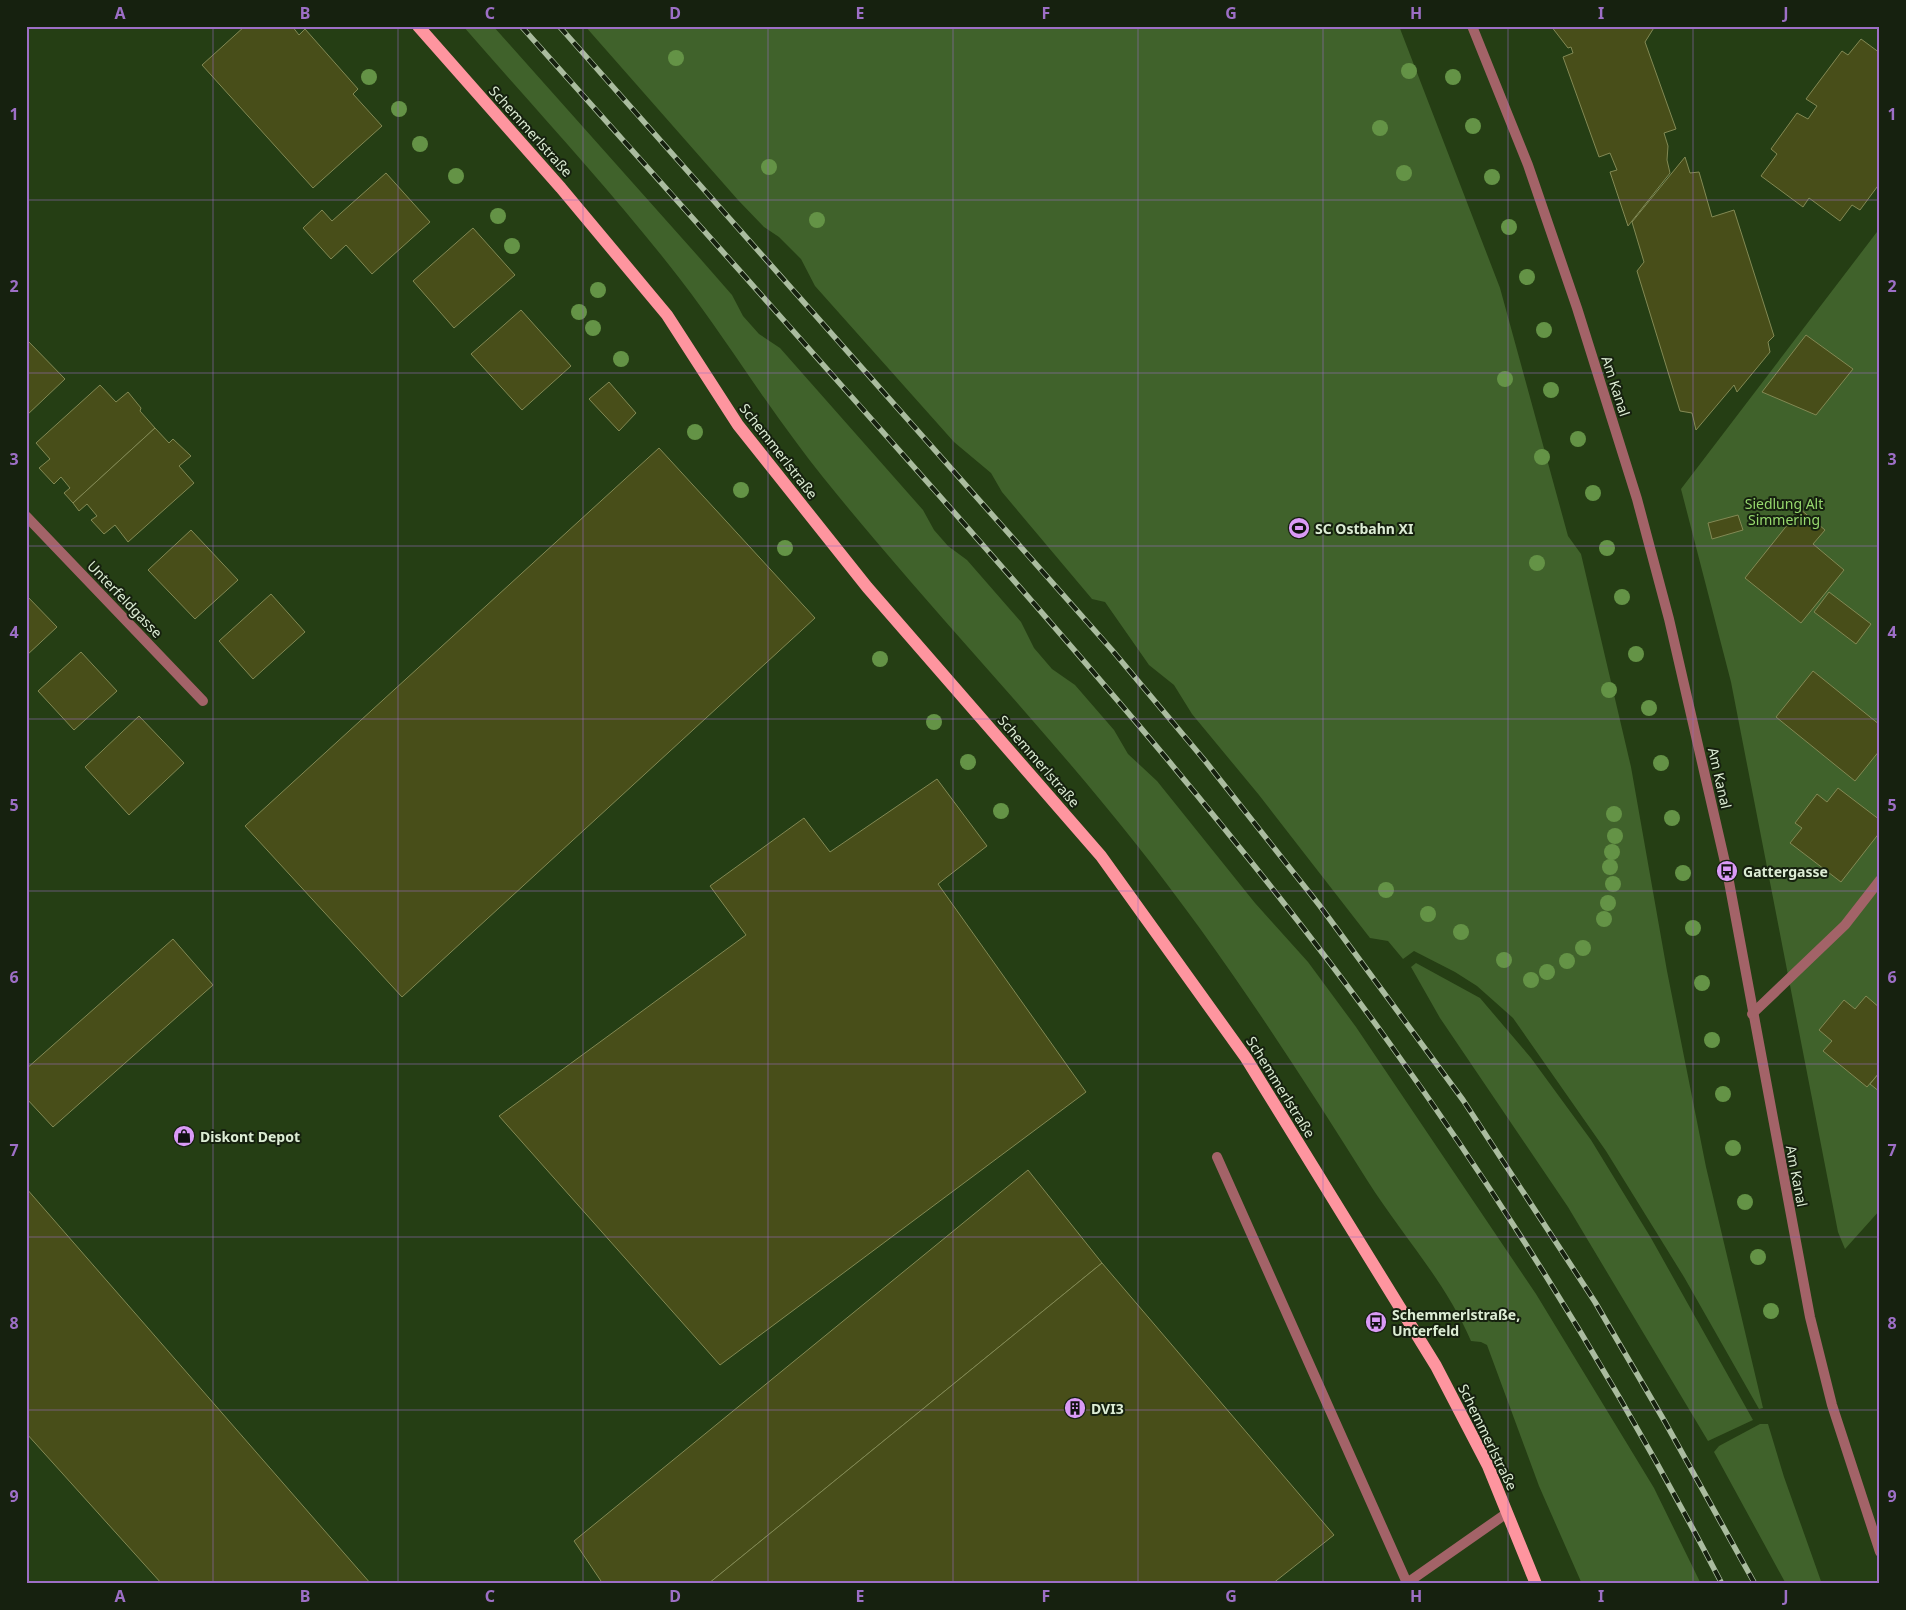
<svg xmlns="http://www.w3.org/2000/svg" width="1906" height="1610" font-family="'Noto Sans',sans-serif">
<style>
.green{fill:#40622b}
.building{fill:#484e19;stroke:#828954}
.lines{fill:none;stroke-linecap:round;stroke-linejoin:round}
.service{stroke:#a36368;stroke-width:10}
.minor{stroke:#a36368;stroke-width:10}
.primary{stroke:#fe959f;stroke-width:12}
.rail-casing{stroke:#aabc9f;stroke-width:5.5}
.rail{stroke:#16210f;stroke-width:4;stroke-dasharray:11;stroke-linecap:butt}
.tree{fill:#649346}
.grid{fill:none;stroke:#9d6fc6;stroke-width:1;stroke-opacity:0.55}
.labels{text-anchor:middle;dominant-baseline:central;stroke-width:4;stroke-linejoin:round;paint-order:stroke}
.street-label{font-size:14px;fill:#dcecd4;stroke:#16210f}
.park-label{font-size:14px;fill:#97d96e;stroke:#16210f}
.poi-label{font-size:14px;font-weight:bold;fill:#dcecd4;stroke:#16210f;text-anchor:start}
.neatline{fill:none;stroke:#9d6fc6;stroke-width:2}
.grid-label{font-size:16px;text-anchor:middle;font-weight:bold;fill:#9d6fc6}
</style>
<rect width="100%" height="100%" fill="#253e14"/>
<!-- green -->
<g class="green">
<path d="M463,26H493L697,255L732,295L743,316L759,334L780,348L923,510L934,530L948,546L967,560L1021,622L1034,648L1052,669L1075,685L1114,730L1128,754L1157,781L1255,903L1308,962L1356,1027L1536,1294L1654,1488L1701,1584H1582L1539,1486L1487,1345L1481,1342L1471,1341C1446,1282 1401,1234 1367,1180C1295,1065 1220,950 1136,844C1053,739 961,642 875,540C848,508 821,476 796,442C756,389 721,332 680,279C612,191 536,110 463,26Z"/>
<path d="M585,26H1399L1500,288L1568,536L1581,554L1631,767L1667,971L1706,1167L1763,1408L1759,1409L1684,1277L1606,1151L1513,1018L1477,986L1455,972L1414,951L1403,959L1388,941L1370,938L1259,795L1192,714L1174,685L1149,665L1105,602L1092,599L1002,492L991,473L954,442L815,286L801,259L779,237L764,227L738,200Z"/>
<path d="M1880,228V1210L1845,1249L1838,1232L1731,682L1681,489Z"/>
<path d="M1416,963L1480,998L1531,1058L1591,1140L1651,1238L1753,1420L1708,1441L1568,1207L1440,1018L1411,967Z"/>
<path d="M1760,1424H1768L1784,1477L1822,1584H1786L1714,1452L1719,1446Z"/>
</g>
<!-- building -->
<g class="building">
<path d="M245,26H292L299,35L305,29L358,89L353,94L382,126L313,188L202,65Z"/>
<path d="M1551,26H1655L1645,42L1676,129L1664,133L1668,146L1667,160L1670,173L1628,226L1610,172L1617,170L1610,153L1599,157L1563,57L1573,53L1571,47L1568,48Z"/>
<path d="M1861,39L1880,53V183L1860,210L1852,205L1840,221L1809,198L1803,207L1761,176L1777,154L1771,149L1797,113L1808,119L1817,106L1806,99L1842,51L1848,55Z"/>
<path d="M1685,157L1690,173L1699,172L1712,217L1734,210L1774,336L1768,342L1770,352L1737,392L1734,385L1696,430L1692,413L1680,411L1637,271L1644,262L1632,222Z"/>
<path d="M386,173L430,222L372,274L346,245L331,259L303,228L322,210L332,221Z"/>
<path d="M473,228L515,275L454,328L413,281Z"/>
<path d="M521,310L571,366L522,410L471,354Z"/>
<path d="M1806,335L1853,369L1816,415L1762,392Z"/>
<path d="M28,341L65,379L26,416V343Z"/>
<path d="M609,382L636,413L619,431L589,399Z"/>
<path d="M100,385L116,402L128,392L141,408L140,411L155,428L73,503L64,493L70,488L61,477L54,484L39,468L50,459L36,443Z"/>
<path d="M155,428L169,443L173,439L191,456L179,466L194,483L128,542L115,525L104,534L91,520L97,516L87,504L79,511L73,503Z"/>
<path d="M659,448L815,618L402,997L245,826Z"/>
<path d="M1800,509L1825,530L1813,544L1844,570L1801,623L1745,578Z"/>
<path d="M1738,515L1743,530L1712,539L1708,523Z"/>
<path d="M191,530L238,580L195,619L148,570Z"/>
<path d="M1829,592L1871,624L1856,644L1814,612Z"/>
<path d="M271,594L305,632L253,679L219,641Z"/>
<path d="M26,595L57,627L26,656Z"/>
<path d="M81,652L117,691L74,730L38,691Z"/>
<path d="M1813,671L1880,725V750L1855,781L1776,717Z"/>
<path d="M139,716L184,763L129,815L85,767Z"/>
<path d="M937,779L987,846L938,884L1086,1092L720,1365L499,1116L746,935L710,886L804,818L830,852Z"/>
<path d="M1838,788L1880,820V832L1841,882L1790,843L1802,828L1795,823L1817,794L1827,802Z"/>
<path d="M173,939L213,985L53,1127L26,1098V1069Z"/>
<path d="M1866,996L1880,1008V1072L1867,1087L1823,1051L1832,1041L1819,1030L1844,1000L1855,1009Z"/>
<path d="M1880,1072V1092L1870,1084Z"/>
<path d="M1028,1170L1102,1263L708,1584H603L574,1541Z"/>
<path d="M26,1188L371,1584H162L26,1433Z"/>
<path d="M1102,1263L1334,1535L1272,1584H708Z"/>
</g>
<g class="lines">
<!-- service -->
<path class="service" d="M1217,1157L1407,1583L1507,1513"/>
<!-- minor -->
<g class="minor">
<path d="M1472,26L1528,165L1577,308L1637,499L1669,619L1727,871L1810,1317L1832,1405L1880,1552"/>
<path d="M26,516L203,701"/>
<path d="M1752,1014L1845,925L1880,880"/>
</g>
<!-- primary -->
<path class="primary" d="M418,26L561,188L667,315L738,425L867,587L1101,856L1246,1058L1436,1366L1488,1466L1536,1584"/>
<!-- rail casing -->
<g class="rail-casing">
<g id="rail">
<path d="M521,26C660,181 799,337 937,493C1094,671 1251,851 1390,1044C1513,1215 1625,1397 1722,1584"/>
<path d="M559,26L1112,650L1206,762L1320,906L1463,1100L1595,1302L1665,1422L1755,1584"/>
</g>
</g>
<!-- rail -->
<use href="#rail" class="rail"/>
</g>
<!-- trees -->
<g class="tree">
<circle cx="676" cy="58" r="8"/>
<circle cx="1409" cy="71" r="8"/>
<circle cx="369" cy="77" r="8"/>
<circle cx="1453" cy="77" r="8"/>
<circle cx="399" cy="109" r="8"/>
<circle cx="1473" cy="126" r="8"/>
<circle cx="1380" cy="128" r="8"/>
<circle cx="420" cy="144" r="8"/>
<circle cx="769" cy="167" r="8"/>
<circle cx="1404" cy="173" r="8"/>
<circle cx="456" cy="176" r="8"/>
<circle cx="1492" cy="177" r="8"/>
<circle cx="498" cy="216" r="8"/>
<circle cx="817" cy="220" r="8"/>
<circle cx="1509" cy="227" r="8"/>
<circle cx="512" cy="246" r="8"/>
<circle cx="1527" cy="277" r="8"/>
<circle cx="598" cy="290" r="8"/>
<circle cx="579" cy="312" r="8"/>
<circle cx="593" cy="328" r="8"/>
<circle cx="1544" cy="330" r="8"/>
<circle cx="621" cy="359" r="8"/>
<circle cx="1505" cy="379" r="8"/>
<circle cx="1551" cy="390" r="8"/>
<circle cx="695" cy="432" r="8"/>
<circle cx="1578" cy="439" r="8"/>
<circle cx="1542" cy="457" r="8"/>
<circle cx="741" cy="490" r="8"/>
<circle cx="1593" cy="493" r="8"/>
<circle cx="785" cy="548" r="8"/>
<circle cx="1607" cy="548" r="8"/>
<circle cx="1537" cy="563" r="8"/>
<circle cx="1622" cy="597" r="8"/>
<circle cx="1636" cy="654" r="8"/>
<circle cx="880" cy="659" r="8"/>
<circle cx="1609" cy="690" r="8"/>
<circle cx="1649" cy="708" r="8"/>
<circle cx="934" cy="722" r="8"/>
<circle cx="968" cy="762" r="8"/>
<circle cx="1661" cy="763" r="8"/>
<circle cx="1001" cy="811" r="8"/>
<circle cx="1614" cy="814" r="8"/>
<circle cx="1672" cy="818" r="8"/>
<circle cx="1615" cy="836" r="8"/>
<circle cx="1612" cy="852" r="8"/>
<circle cx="1610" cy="867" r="8"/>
<circle cx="1683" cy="873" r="8"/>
<circle cx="1613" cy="884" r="8"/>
<circle cx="1386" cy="890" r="8"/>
<circle cx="1608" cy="903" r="8"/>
<circle cx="1428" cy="914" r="8"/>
<circle cx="1604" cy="919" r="8"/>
<circle cx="1693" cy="928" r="8"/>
<circle cx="1461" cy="932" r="8"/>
<circle cx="1583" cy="948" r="8"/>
<circle cx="1504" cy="960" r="8"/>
<circle cx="1567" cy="961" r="8"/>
<circle cx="1547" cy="972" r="8"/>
<circle cx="1531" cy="980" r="8"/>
<circle cx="1702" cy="983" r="8"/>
<circle cx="1712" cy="1040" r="8"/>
<circle cx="1723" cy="1094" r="8"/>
<circle cx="1733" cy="1148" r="8"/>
<circle cx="1745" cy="1202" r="8"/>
<circle cx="1758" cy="1257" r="8"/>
<circle cx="1771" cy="1311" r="8"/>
</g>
<!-- grid -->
<path class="grid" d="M213,26V1584M398,26V1584M583,26V1584M768,26V1584M953,26V1584M1138,26V1584M1323,26V1584M1508,26V1584M1693,26V1584M26,200H1880M26,373H1880M26,546H1880M26,719H1880M26,891H1880M26,1064H1880M26,1237H1880M26,1410H1880"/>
<!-- icons -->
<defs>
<g id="stadium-disc" transform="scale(1.125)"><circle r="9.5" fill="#da9af7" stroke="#16210f"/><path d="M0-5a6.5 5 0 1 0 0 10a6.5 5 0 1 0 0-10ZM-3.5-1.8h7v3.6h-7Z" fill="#111"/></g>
<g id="bus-disc" transform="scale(1.125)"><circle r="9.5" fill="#da9af7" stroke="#16210f"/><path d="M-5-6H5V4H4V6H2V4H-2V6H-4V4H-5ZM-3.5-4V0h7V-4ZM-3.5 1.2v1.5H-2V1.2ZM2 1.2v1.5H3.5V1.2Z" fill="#111"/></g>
<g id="shop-disc" transform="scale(1.125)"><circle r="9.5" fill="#da9af7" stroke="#16210f"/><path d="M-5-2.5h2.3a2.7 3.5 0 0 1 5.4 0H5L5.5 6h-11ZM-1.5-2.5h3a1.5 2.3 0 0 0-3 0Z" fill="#111"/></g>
<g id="building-disc" transform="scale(1.125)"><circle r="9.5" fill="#da9af7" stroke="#16210f"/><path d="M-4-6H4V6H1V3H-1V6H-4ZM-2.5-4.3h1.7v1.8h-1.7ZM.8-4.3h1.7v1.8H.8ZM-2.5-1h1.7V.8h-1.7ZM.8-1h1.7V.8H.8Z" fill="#111"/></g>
</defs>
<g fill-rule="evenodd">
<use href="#stadium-disc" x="1299" y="528"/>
<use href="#bus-disc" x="1727" y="871"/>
<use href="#shop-disc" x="184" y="1136"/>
<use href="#bus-disc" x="1376" y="1322"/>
<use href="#building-disc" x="1075" y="1408"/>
</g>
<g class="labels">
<!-- street labels -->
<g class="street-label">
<text transform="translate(531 131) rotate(48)">Schemmerlstraße</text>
<text transform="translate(1616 386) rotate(72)">Am Kanal</text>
<text transform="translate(779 451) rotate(52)">Schemmerlstraße</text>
<text transform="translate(125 599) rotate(46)">Unterfeldgasse</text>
<text transform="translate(1039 761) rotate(49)">Schemmerlstraße</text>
<text transform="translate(1720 778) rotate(77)">Am Kanal</text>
<text transform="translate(1281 1087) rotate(58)">Schemmerlstraße</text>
<text transform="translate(1797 1176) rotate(79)">Am Kanal</text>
<text transform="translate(1488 1437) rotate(64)">Schemmerlstraße</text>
</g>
<!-- park labels -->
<g class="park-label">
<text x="1784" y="503">Siedlung Alt<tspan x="1784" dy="16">Simmering</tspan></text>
</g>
<!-- poi labels -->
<g class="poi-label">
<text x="1315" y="528">SC Ostbahn XI</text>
<text x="1743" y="871">Gattergasse</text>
<text x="200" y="1136">Diskont Depot</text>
<text x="1392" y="1314">Schemmerlstraße,<tspan x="1392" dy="16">Unterfeld</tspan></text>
<text x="1091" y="1408">DVI3</text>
</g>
</g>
<!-- border -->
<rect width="1906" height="1610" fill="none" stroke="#16210f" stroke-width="55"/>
<rect x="28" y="28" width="1850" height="1554" class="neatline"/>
<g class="grid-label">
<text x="120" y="19">A</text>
<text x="305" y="19">B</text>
<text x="490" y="19">C</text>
<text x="675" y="19">D</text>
<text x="860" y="19">E</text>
<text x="1046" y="19">F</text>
<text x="1231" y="19">G</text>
<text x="1416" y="19">H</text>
<text x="1601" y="19">I</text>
<text x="1786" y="19">J</text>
<text x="14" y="120">1</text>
<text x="1892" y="120">1</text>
<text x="14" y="292">2</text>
<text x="1892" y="292">2</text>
<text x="14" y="465">3</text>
<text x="1892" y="465">3</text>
<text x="14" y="638">4</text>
<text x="1892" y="638">4</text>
<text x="14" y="811">5</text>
<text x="1892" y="811">5</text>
<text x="14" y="983">6</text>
<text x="1892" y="983">6</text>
<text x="14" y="1156">7</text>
<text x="1892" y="1156">7</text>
<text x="14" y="1329">8</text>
<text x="1892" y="1329">8</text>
<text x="14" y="1502">9</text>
<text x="1892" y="1502">9</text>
<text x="120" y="1602">A</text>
<text x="305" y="1602">B</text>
<text x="490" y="1602">C</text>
<text x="675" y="1602">D</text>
<text x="860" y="1602">E</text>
<text x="1046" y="1602">F</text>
<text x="1231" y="1602">G</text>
<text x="1416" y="1602">H</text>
<text x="1601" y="1602">I</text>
<text x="1786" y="1602">J</text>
</g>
</svg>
